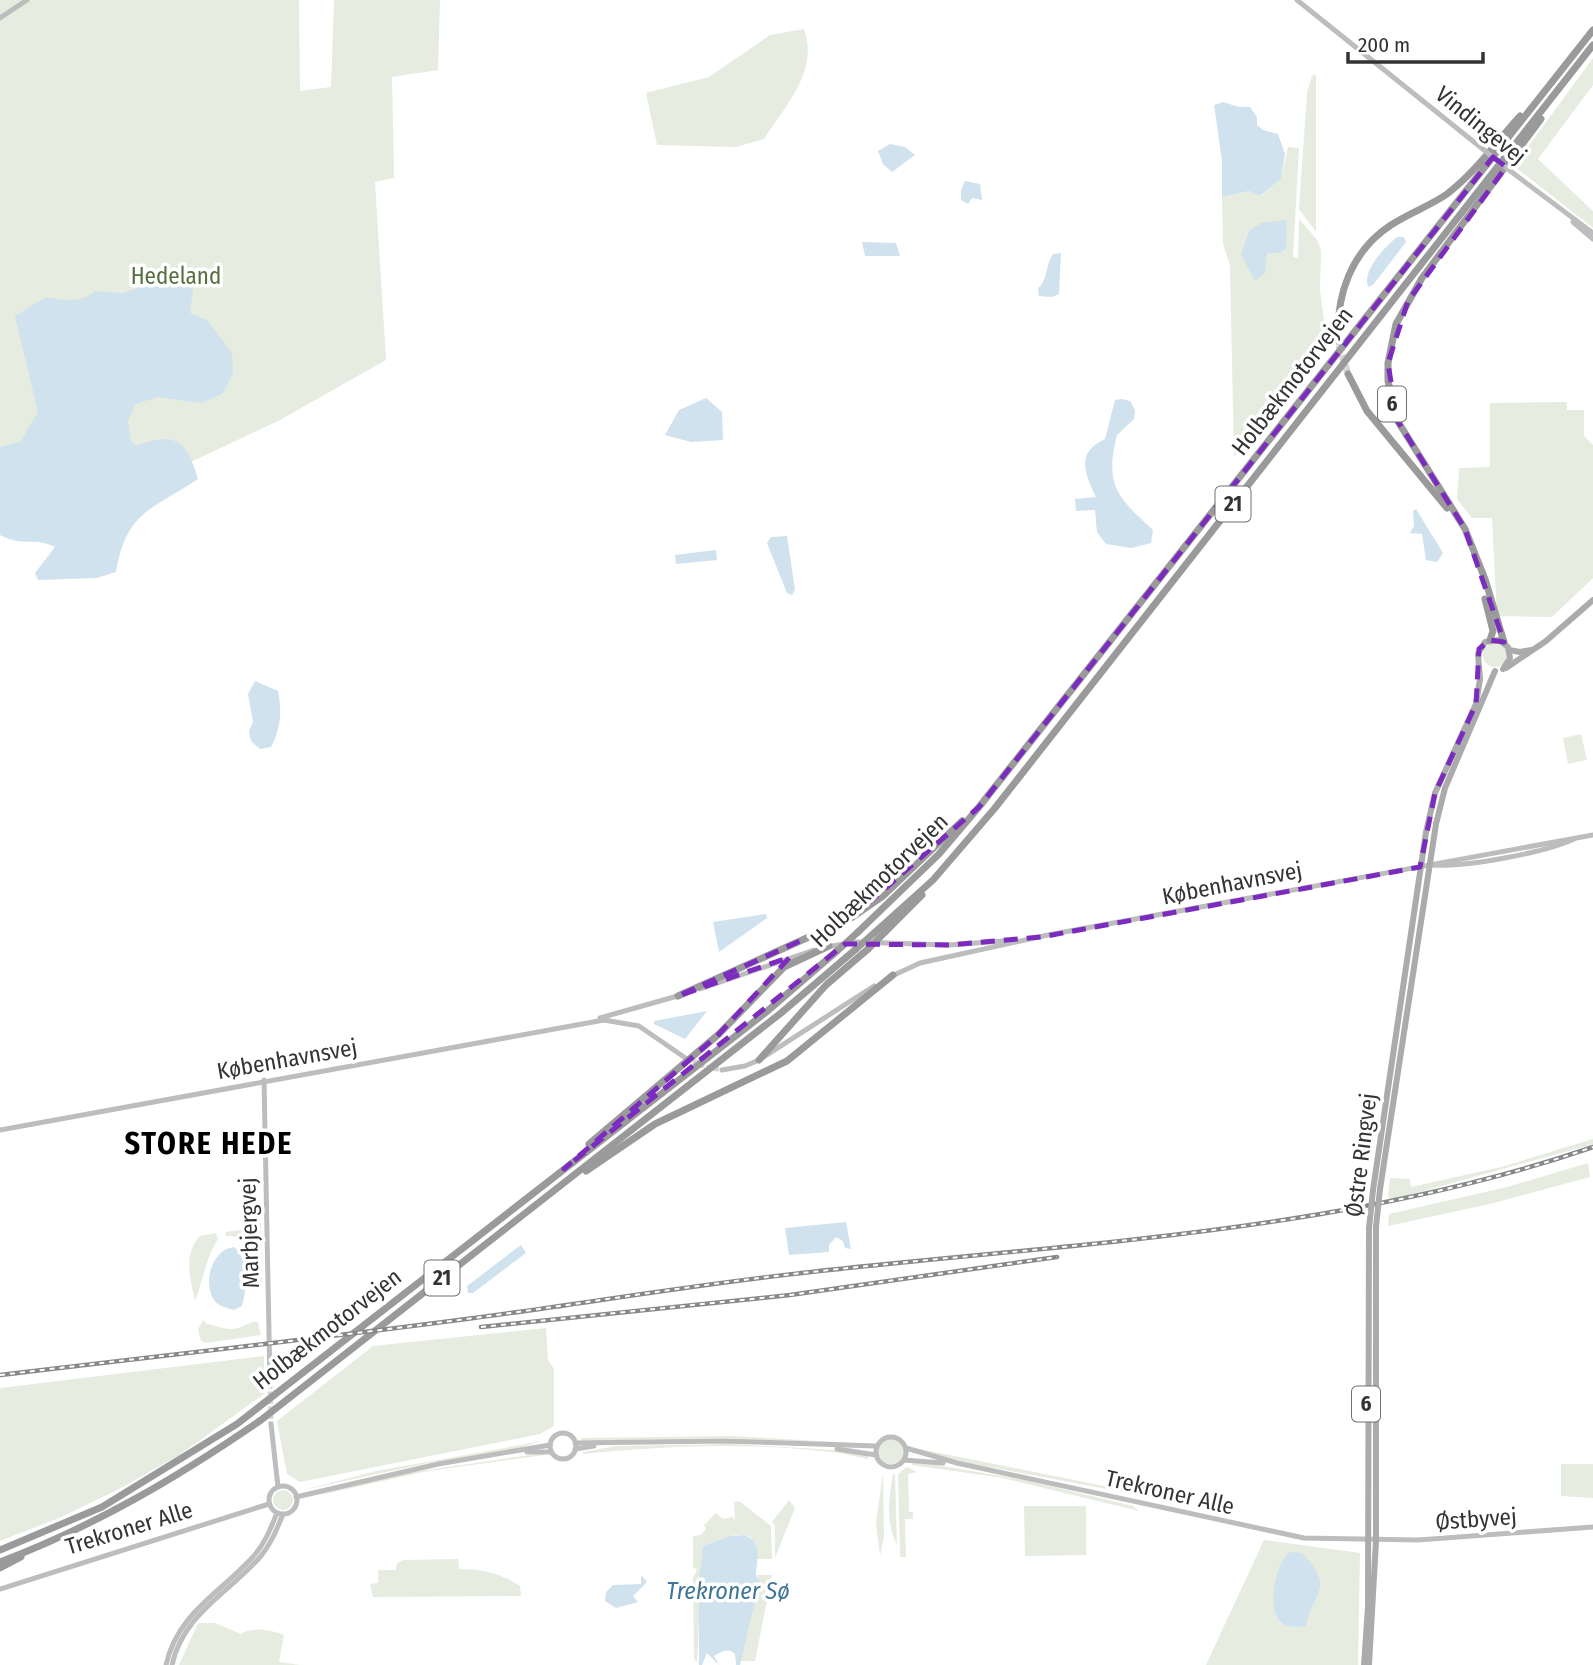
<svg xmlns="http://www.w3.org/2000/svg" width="1593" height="1665" font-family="'Fira Sans Condensed',sans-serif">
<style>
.green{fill:#e6ecdf}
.water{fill:#cfe2ee}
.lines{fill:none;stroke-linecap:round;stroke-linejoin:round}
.secondary-tunnel{stroke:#d6d6d6;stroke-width:5;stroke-dasharray:5 2.5;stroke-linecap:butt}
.highway-tunnel{stroke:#d6d6d6;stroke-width:7;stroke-dasharray:7 3.5;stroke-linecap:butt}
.secondary{stroke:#bdbdbd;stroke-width:5}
.primary{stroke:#ababab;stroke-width:6}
.highway{stroke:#9a9a9a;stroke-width:7}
.rail-casing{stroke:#888;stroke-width:4.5}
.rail{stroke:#fff;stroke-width:2;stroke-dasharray:5;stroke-linecap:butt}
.secondary-bridge{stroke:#bdbdbd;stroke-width:5}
.primary-bridge{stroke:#ababab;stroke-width:6}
.highway-bridge{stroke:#9a9a9a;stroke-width:7}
.marked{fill:none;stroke:#7b2cbf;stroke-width:5;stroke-dasharray:14 9;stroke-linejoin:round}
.labels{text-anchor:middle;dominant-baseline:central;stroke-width:7;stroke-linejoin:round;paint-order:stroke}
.shield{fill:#fff;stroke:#707070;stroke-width:2}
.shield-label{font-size:21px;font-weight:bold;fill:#333}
.street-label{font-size:23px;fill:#333;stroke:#fff}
.park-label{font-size:23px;fill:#56703f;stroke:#fff}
.water-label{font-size:24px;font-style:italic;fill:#3f7597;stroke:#fff}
.district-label{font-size:30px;font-weight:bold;letter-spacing:2px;fill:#000;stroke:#fff}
</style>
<rect width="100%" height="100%" fill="#fff"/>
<!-- green -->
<g class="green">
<path d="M0,0H299L300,91L331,87L334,0H440L438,70L392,77L394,178L375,182L386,360L280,420L189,463L0,525Z"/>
<path d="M804,29C819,71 786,105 764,139L736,147L657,145L646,93L709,77L770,35Z"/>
<path d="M1593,58V85L1538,159L1593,211V228L1514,166Z"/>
<path d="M1316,74V232L1299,209L1307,93L1312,76Z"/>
<path d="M1288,147L1299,148L1293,257L1298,258L1299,219L1318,241L1321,251L1320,290L1327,343C1292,379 1267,420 1234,457L1230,265L1223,244L1222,197L1249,191L1261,196L1281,179Z"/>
<path d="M1567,402V410H1584V436L1593,445V578L1552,617L1497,616L1492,518H1472L1457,499L1459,468L1490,467V403Z"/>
<circle cx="1495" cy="655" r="12"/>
<path d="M1581,734L1587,760L1568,764L1563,738Z"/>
<path d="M1593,1139V1144L1391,1200L1388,1197L1390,1178L1410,1179L1411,1187L1501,1167Z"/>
<path d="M1588,1163L1590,1177L1490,1204L1388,1226L1389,1214L1507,1187Z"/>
<path d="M261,1222L262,1286H259C254,1259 264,1237 226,1236V1232L253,1228Z"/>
<path d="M216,1233L218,1239C206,1257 203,1281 195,1301C190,1279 183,1254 200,1236Z"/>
<path d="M204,1319L205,1323C217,1326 229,1332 241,1327C248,1325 250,1321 258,1322L261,1335L205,1343L201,1341L198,1329Z"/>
<path d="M546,1328L548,1360L554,1369V1426L540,1434L300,1482L287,1474L277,1421L373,1346Z"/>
<path d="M264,1356V1394L178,1456L119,1489L59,1518L0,1541V1388Z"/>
<path d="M732,1436L869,1444L717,1438L582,1441L581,1438Z"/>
<circle cx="891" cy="1451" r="13"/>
<path d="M543,1441L511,1450L433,1462L303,1490L376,1471Z"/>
<path d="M732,1444L851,1451L868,1455V1459C856,1457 844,1453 831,1452C748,1442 665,1446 583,1454V1452L616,1446Z"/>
<path d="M915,1448L1114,1488L1144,1496L941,1458Z"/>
<path d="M544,1453V1455L428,1471L302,1499L406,1473Z"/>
<path d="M912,1461L1026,1480L1133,1506L1139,1511L1003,1478L912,1465Z"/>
<path d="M1561,1464H1593V1498L1561,1496Z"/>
<path d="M907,1467L917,1472L908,1474L909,1512H913V1519H905L906,1557H900L898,1474Z"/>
<path d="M883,1473L884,1537L880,1556L876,1523Z"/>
<path d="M893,1474H895L897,1546C886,1521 888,1502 893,1474Z"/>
<circle cx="283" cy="1500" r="10"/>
<path d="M789,1500L795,1508L775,1558V1525L772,1522Z"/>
<path d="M739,1501L771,1526L772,1559H756L751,1537C734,1530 719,1542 703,1546L697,1662L694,1659L693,1578L697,1569L693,1568V1536L701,1535L706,1529L704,1525L716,1513L723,1519L733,1517L735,1521L734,1502Z"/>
<path d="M1086,1506V1555L1025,1556L1024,1506Z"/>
<path d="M1264,1540L1360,1553L1358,1665H1206Z"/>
<path d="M458,1559L459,1569C481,1569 501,1573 520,1586L521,1596L373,1597L370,1584L378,1583V1570H396L397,1563L403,1560Z"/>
<path d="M756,1575H772L755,1661H740L760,1580Z"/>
<path d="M198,1623H215L241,1634C252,1626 272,1630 284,1635L279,1662L300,1665H179Z"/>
</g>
<!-- water -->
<g class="water">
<path d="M1223,102L1239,107H1250L1257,117V125L1263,130L1278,134L1285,154L1281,179L1260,196L1249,191L1222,197V161L1214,105Z"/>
<path d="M890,144L905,147L915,155L892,172L883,164L878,151Z"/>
<path d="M965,181L980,184L982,200L972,198L968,204L961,200V190Z"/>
<path d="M1287,220L1286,249L1279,253H1267L1265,273L1255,281L1241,254L1249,231L1261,223Z"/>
<path d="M1397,237H1404L1406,242L1373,285L1368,287C1362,270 1385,247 1397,237Z"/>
<path d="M862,242L896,243L900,256H865Z"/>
<path d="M1061,253L1059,294L1052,297L1039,296L1038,288C1048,280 1045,266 1053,254Z"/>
<path d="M152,283H186L193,289L190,313L207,320L232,353L233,374L222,394L201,403L158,397L135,404L128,421L131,441L136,446C176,431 187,441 198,479C151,510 126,512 116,572L97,578L38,580L35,573L55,547C32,536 25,548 0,535V447L20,442L38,412L15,316L46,297C62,300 82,304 95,291L123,293Z"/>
<path d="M706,398L722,412L723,440L691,442L665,435L679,410Z"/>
<path d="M1122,399L1130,401L1135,410L1134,419L1117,435C1104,486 1118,498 1153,530L1151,543L1131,548L1106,544L1097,532L1095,510L1076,511L1075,499L1096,497C1085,473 1075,453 1105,439L1115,400Z"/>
<path d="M1416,509L1443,553L1437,562L1426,560L1422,534L1410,533L1414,526L1413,511Z"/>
<path d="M787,536L795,590L792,595L787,593L767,543L771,537Z"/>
<path d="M716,550L717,560L676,564L675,555Z"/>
<path d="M255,681L278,691C282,711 281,728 271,747L260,749L251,741L249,731L253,722L248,694Z"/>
<path d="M766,914L767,918L719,952L713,922Z"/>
<path d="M707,1011L685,1039L654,1024V1021Z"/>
<path d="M846,1222L851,1249L845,1248L843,1241L836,1237L829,1245V1252L789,1255L785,1228Z"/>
<path d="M521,1245L526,1253L473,1293H468L467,1286Z"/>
<path d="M234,1247C249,1259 247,1288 242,1306L234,1310C227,1308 218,1306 214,1300C202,1281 213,1249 234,1247Z"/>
<path d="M745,1535C764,1544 756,1559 756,1576L760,1580L740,1665H736L735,1654C728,1647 721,1652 714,1656L719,1665L707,1653L702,1665H699V1581L703,1546L730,1536Z"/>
<path d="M1290,1552L1302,1553C1336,1589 1313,1590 1306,1626C1297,1627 1285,1628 1279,1620C1267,1606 1276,1561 1290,1552Z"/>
<path d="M641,1575L647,1582L633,1596L638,1602L616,1608L605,1601L606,1592L613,1585L641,1584Z"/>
</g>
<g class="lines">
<!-- secondary-tunnel -->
<g class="secondary-tunnel">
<path d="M686,1058L706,1067L722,1070"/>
<path d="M270,1384L271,1424"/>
</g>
<!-- highway-tunnel -->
<path class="highway-tunnel" d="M1339,345L1348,374"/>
<!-- secondary -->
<g class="secondary">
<path d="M1297,0L1484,150"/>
<path d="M0,18L27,0"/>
<path d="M1509,170L1593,233"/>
<path d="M1573,222L1593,239"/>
<path d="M1433,865C1466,867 1544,853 1574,839"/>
<path d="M827,947L855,942L949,945L1016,940"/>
<path d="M892,976L920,963L1048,935L1593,835"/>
<path d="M700,989L814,950"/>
<path d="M600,1018L681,995"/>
<path d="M722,1070L745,1066L759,1060L874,986"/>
<path d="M264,1080L270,1384"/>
<path d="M0,1130L604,1020L639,1026L684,1057"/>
<path d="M271,1424L278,1487"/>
<circle cx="563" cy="1446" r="13"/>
<circle cx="891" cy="1452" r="15"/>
<path d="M575,1443L722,1441L877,1446"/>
<path d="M906,1448L957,1463L1304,1538L1418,1540L1593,1527"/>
<path d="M575,1449L594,1446"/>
<path d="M837,1449L876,1455"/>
<path d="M527,1452H551"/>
<path d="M904,1460L943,1463"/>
<circle cx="283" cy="1500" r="14"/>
<path d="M296,1497L438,1464L550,1445"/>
<path d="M0,1589L269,1504"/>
<path d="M166,1665C177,1615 217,1595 250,1560C264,1546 270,1530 277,1513"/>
<path d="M172,1665C183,1614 229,1593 260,1557C271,1544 277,1529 283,1514"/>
</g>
<!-- primary -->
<g class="primary">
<path d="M1509,650L1520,652L1531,650"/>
<path d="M1506,668L1546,641L1593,600"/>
<path d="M1380,1189L1436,824L1445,788L1495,671"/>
<path d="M1373,1190L1426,832L1435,793L1476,704L1480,679L1478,654L1485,642L1499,640L1508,647L1510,658L1503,669"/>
<path d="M1364,1665L1368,1607L1369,1228"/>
<path d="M1369,1665L1376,1541V1227"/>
</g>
<!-- highway -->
<g class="highway">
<path d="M1338,341C1336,295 1351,251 1391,225C1409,213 1430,206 1447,194C1476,172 1496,142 1520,116"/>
<path d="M1348,374L1367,411L1447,508"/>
<path d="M1485,599L1493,631L1490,640"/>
<path d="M1504,642L1485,579L1465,529L1397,420L1388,381V363L1396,324L1422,278L1541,119"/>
<path d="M858,932L939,854L979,807L1593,30"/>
<path d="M885,932L922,895"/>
<path d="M874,933L933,880L995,808L1593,45"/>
<path d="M678,996L851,918L883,896L962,821"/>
<path d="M759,1060L826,985L868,949"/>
<path d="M589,1144L719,1034L784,967L829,946"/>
<path d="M586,1171L655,1124L787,1061L893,975"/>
<path d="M0,1550L102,1507L237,1424L765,1013L837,951"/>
<path d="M0,1562C95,1526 178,1477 261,1420L781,1013L856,949"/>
<path d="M0,1568L21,1557"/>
</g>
<!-- rail casing -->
<g class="rail-casing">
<g id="rail">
<path d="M481,1327L790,1295L1057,1257"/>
<path d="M0,1375C158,1356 316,1339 474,1318C587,1303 699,1284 811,1272C1072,1243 1343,1233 1593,1147"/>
</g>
</g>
<!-- rail -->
<use href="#rail" class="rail"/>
<!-- secondary-bridge -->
<path class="secondary-bridge" d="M1484,150L1509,170"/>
<!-- primary-bridge -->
<g class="primary-bridge">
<path d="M1376,1227L1380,1189"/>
<path d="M1369,1228L1373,1190"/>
</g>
<!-- highway-bridge -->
<g class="highway-bridge">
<path d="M856,949L874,933"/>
<path d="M868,949L885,932"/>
<path d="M837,951L858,932"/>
</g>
</g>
<!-- marked area -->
<path class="marked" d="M1493,157L1506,167L1408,301L1388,363L1397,420L1465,529L1504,642L1490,640L1479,649L1476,704L1435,793L1420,867L1041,937L949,945L845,944L564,1169L719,1034L790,957L678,996L851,918L979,807Z"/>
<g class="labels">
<!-- shield labels -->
<g class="shield">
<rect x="1378" y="386.5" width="28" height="35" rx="5"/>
<rect x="1215.5" y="486.5" width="35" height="35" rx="5"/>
<rect x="424.5" y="1260.5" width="35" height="35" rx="5"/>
<rect x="1352" y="1386.5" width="28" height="35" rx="5"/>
</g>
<g class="shield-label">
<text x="1392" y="404">6</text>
<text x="1233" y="504">21</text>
<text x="442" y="1278">21</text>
<text x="1366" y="1404">6</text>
</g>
<!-- street labels -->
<g class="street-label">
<text transform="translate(1481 125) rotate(39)">Vindingevej</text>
<text transform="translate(1292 381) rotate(-52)">Holbækmotorvejen</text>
<text transform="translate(879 880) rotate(-44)">Holbækmotorvejen</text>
<text transform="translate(1232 883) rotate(-11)">Københavnsvej</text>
<text transform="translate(287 1059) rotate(-10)">Københavnsvej</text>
<text transform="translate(1361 1155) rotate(-83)">Østre Ringvej</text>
<text transform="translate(249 1233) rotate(-92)">Marbjergvej</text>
<text transform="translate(327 1329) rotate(-38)">Holbækmotorvejen</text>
<text transform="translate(1170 1492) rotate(13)">Trekroner Alle</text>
<text transform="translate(1476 1519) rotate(-4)">Østbyvej</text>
<text transform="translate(129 1528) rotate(-17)">Trekroner Alle</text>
</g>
<!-- park labels -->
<g class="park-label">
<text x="176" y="276">Hedeland</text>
</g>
<!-- water labels -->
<g class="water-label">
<text x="728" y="1591">Trekroner Sø</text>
</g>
<!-- district labels -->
<g class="district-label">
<text x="209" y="1144">STORE HEDE</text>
</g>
</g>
<!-- scale -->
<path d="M1348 52v10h135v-10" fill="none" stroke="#333333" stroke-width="3.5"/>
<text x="1358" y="52" font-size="21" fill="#333333" stroke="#ffffff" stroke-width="5" paint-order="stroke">200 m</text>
</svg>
